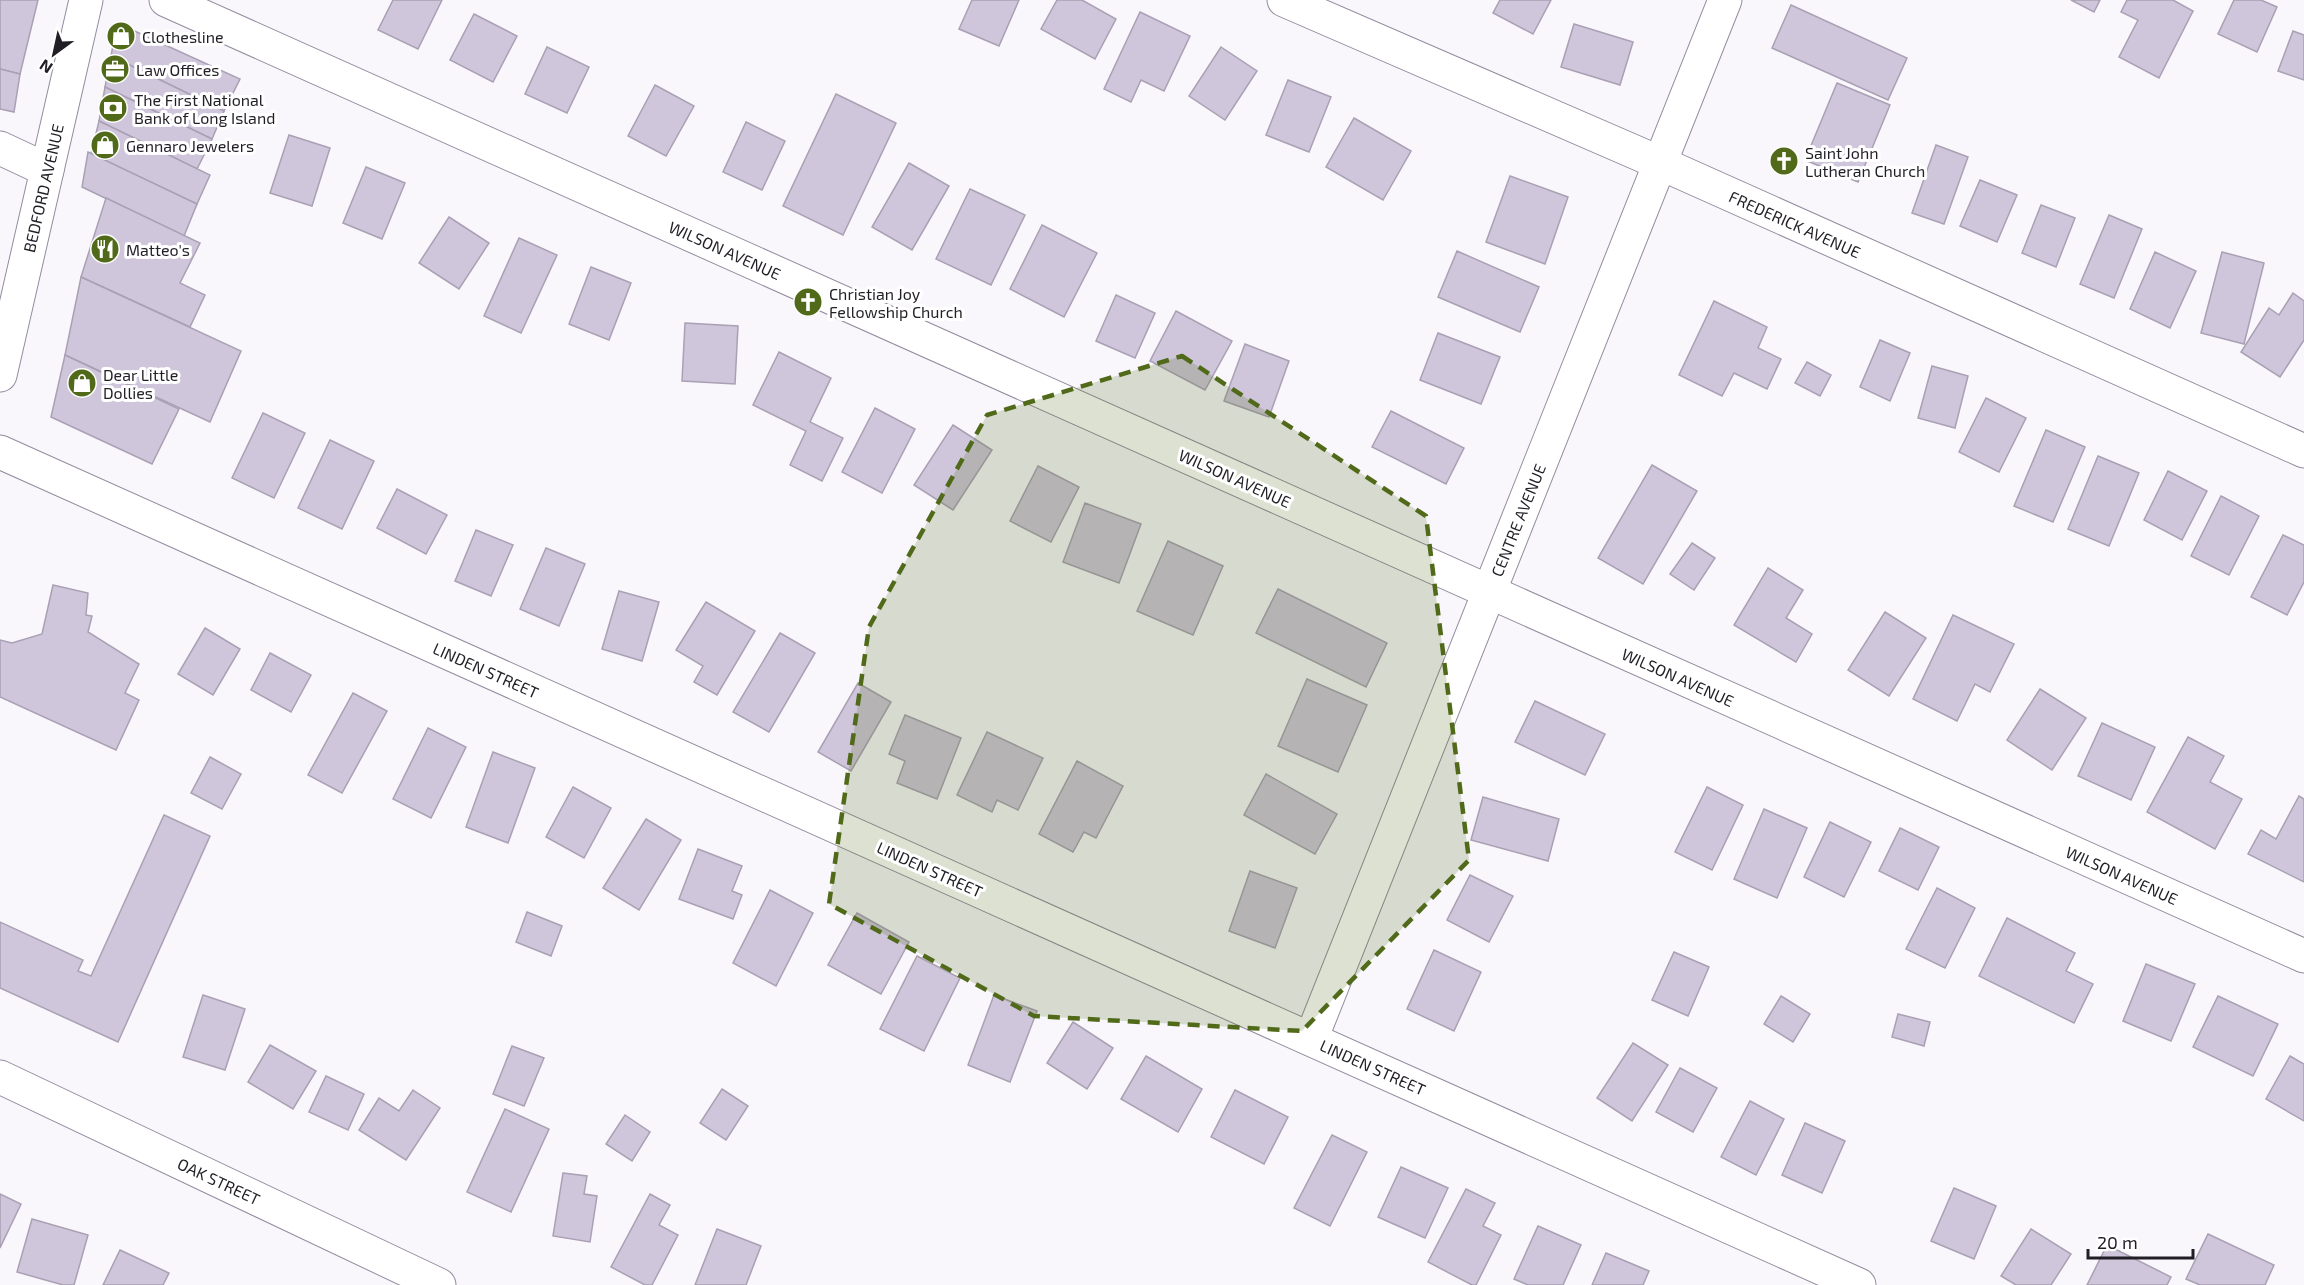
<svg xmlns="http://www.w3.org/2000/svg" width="2304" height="1285" font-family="'Exo 2',sans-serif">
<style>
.building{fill:#cfc6db;stroke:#a9a0b4;stroke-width:1.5}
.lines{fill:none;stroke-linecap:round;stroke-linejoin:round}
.minor-casing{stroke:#948c9f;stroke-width:35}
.minor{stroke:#fff;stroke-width:33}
.marked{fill:#516a1a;fill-opacity:0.2;stroke:#516a1a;stroke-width:4.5;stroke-dasharray:12 8;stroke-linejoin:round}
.labels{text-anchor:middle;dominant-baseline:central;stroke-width:6;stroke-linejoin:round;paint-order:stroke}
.poi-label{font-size:16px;fill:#221e26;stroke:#fff;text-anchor:start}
.street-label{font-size:16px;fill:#221e26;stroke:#fff}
</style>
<rect width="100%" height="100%" fill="#f9f7fc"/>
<!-- building -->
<g class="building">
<path d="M0,0H38L20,74L0,69Z"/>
<path d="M393,0H442L418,49L378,30Z"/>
<path d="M972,0H1019L999,46L959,29Z"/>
<path d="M1057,0H1082L1116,19L1095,59L1041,29Z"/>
<path d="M1500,0H1551L1533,34L1493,13Z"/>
<path d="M2071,0H2100L2094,12Z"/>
<path d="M2127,0H2173L2193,11L2159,78L2119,57L2138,20L2121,12Z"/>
<path d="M2234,0H2261L2277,7L2257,52L2218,34Z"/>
<path d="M1791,5L1907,58L1888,100L1772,48Z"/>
<path d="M1140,12L1190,36L1164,91L1141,80L1131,102L1104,89Z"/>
<path d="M474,14L517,36L493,82L450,60Z"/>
<path d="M117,23L240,79L224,111L111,56Z"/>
<path d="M1574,24L1633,42L1620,85L1561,67Z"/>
<path d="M2293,31L2304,35V80L2278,71Z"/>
<path d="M547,47L589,67L567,113L525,94Z"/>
<path d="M1221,47L1257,71L1225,120L1189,96Z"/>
<path d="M111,56L224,111L212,139L105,87Z"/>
<path d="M0,69L20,74L14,112L0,109Z"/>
<path d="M1288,80L1331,97L1309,152L1266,135Z"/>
<path d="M1837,83L1890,105L1858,182L1805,160Z"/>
<path d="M655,85L694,106L666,156L628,136Z"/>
<path d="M105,87L212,139L197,169L99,121Z"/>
<path d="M836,94L896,123L843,235L783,206Z"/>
<path d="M1354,118L1411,151L1383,200L1326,167Z"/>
<path d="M99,121L210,175L197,204L91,154Z"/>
<path d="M746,122L785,141L762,190L723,172Z"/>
<path d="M289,135L330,148L312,206L270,193Z"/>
<path d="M1936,145L1968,157L1944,224L1912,213Z"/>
<path d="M88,152L197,204L184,236L82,187Z"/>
<path d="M909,163L949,186L912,250L872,227Z"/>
<path d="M366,167L405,183L382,239L343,223Z"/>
<path d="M1510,176L1568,197L1545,264L1486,242Z"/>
<path d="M1980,180L2017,195L1997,242L1960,226Z"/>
<path d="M970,189L1025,215L991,285L936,259Z"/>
<path d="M106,198L200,243L180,283L205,295L190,327L81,277Z"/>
<path d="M2041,205L2075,218L2056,267L2022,253Z"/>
<path d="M2109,215L2142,229L2114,298L2080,284Z"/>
<path d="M449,217L489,243L459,289L419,263Z"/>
<path d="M1042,225L1097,253L1064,317L1010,289Z"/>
<path d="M519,238L557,255L521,333L484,316Z"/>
<path d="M1457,251L1539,287L1520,332L1438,297Z"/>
<path d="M2155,252L2196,271L2170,328L2130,309Z"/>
<path d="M2222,252L2264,263L2244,344L2201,333Z"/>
<path d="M591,267L631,283L609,340L569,324Z"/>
<path d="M81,277L241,351L210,422L65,355Z"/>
<path d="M2293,293L2304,301V340L2280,377L2241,352L2269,308L2279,315Z"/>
<path d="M1116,295L1155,313L1135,358L1096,341Z"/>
<path d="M1714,301L1767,327L1758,348L1781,359L1767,389L1734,373L1722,396L1679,375Z"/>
<path d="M1176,311L1232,341L1205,390L1150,361Z"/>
<path d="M685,323L738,326L735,384L682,381Z"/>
<path d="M1438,333L1500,357L1481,404L1420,380Z"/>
<path d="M1880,340L1910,353L1890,401L1860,387Z"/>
<path d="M1245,344L1289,361L1269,417L1224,401Z"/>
<path d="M779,352L831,378L810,422L843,438L822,481L790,465L806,431L753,405Z"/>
<path d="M65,355L179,409L152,464L51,417Z"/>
<path d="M1807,362L1831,375L1820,396L1795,383Z"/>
<path d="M1932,366L1968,376L1955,428L1918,418Z"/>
<path d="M1986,398L2026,418L1999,472L1959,452Z"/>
<path d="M875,408L915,429L882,493L842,472Z"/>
<path d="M1391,411L1464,448L1446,484L1372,447Z"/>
<path d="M263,413L305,433L274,498L232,478Z"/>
<path d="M953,425L992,450L953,510L914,485Z"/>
<path d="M2046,430L2085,447L2053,522L2014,506Z"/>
<path d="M330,440L374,461L342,529L298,508Z"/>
<path d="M2098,456L2139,473L2109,546L2068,529Z"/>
<path d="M1652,465L1697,491L1643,584L1598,558Z"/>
<path d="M1038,466L1079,487L1051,542L1010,521Z"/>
<path d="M2168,471L2207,491L2182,540L2144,520Z"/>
<path d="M397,489L447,515L426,554L377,528Z"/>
<path d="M2221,496L2259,516L2229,575L2191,556Z"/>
<path d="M1085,503L1141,524L1119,583L1063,562Z"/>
<path d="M476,530L513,545L491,596L455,581Z"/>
<path d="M2283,535L2304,545V582L2287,615L2251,597Z"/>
<path d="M1168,541L1223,566L1193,635L1137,611Z"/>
<path d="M1692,543L1715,558L1694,590L1670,574Z"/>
<path d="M546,548L585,564L559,626L520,609Z"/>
<path d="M1768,568L1803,590L1786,618L1812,634L1796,662L1734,625Z"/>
<path d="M53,585L88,593L86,615L92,616L88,632L139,664L125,693L139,700L116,750L0,697V640L12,643L42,634Z"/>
<path d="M1278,589L1387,643L1366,687L1256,633Z"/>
<path d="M619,591L659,602L642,661L602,649Z"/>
<path d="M706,602L755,631L717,695L694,682L703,666L676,650Z"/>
<path d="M1885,612L1926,638L1889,696L1848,670Z"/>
<path d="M1953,615L2014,644L1990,692L1975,684L1957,721L1913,699Z"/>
<path d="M205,628L240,649L213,695L178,674Z"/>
<path d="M780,633L815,653L769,732L733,712Z"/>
<path d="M270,653L311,675L291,712L251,690Z"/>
<path d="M1307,679L1367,705L1338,772L1278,746Z"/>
<path d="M858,683L891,702L851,771L818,752Z"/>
<path d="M2040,689L2086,718L2052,770L2007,740Z"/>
<path d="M353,693L387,711L342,793L308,775Z"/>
<path d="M1535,701L1605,734L1585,775L1515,742Z"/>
<path d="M905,715L961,738L937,799L897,783L905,761L889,754Z"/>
<path d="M2102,723L2155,747L2131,800L2078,776Z"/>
<path d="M428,728L466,747L431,818L393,799Z"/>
<path d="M987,732L1043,758L1018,810L997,800L992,812L957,795Z"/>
<path d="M2188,737L2224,756L2210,782L2242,799L2215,849L2147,812Z"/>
<path d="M493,752L535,768L508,843L466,827Z"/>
<path d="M210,757L241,774L222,809L191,793Z"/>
<path d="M1077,761L1123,786L1096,838L1084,832L1073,852L1039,834Z"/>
<path d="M1266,774L1337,814L1315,854L1244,815Z"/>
<path d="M573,787L611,808L584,858L546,837Z"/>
<path d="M1707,787L1743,805L1712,870L1675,852Z"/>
<path d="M2299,796L2304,799V882L2248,854L2261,830L2276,839Z"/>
<path d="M1483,797L1559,819L1548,861L1471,840Z"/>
<path d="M1764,809L1807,828L1777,898L1734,879Z"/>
<path d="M164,815L210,836L118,1042L0,988V922L83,960L78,971L91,976Z"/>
<path d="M646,819L681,840L639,910L603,888Z"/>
<path d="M1830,822L1871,842L1844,897L1804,877Z"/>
<path d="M1900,828L1939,847L1918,890L1879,871Z"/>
<path d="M698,849L742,866L732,891L742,895L733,919L679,899Z"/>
<path d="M1250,871L1297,888L1275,948L1229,931Z"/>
<path d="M1470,875L1513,896L1489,942L1447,920Z"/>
<path d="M1937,888L1975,908L1945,968L1906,949Z"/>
<path d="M770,890L813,913L776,986L733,963Z"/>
<path d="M527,912L562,926L551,956L516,942Z"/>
<path d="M857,913L909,942L881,994L828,965Z"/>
<path d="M2007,918L2075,953L2066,971L2093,984L2074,1023L1979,976Z"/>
<path d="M1434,950L1481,972L1454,1031L1407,1009Z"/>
<path d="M1674,952L1709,967L1688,1016L1652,1000Z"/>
<path d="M917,956L960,978L924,1051L880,1029Z"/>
<path d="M2146,964L2195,984L2171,1041L2123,1021Z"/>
<path d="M203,995L245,1009L225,1070L183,1057Z"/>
<path d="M994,995L1037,1011L1010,1082L968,1065Z"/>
<path d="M1781,996L1810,1014L1793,1042L1764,1024Z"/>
<path d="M2218,996L2278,1024L2253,1076L2193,1047Z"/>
<path d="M1898,1014L1930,1022L1924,1046L1892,1037Z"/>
<path d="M1073,1022L1113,1048L1087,1089L1047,1063Z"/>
<path d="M1633,1043L1668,1065L1632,1121L1597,1098Z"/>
<path d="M270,1045L316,1071L293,1109L248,1082Z"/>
<path d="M512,1046L544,1058L524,1106L493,1094Z"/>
<path d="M1146,1056L1202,1089L1178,1132L1121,1099Z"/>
<path d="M2290,1056L2304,1064V1121L2266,1099Z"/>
<path d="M1680,1068L1717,1088L1693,1132L1656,1112Z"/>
<path d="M326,1076L364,1094L348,1130L309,1112Z"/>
<path d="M722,1089L748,1106L726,1140L700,1123Z"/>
<path d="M413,1090L440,1108L406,1160L359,1130L379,1098L399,1111Z"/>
<path d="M1235,1090L1288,1117L1264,1164L1211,1137Z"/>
<path d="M1750,1101L1784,1119L1756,1175L1721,1157Z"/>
<path d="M505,1109L549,1129L511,1212L467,1192Z"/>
<path d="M625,1115L650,1132L632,1161L606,1144Z"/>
<path d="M1805,1123L1845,1141L1822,1193L1782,1175Z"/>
<path d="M1332,1135L1367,1152L1330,1226L1294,1208Z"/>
<path d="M1401,1167L1448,1188L1425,1238L1378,1217Z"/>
<path d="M563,1173L587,1176L584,1194L597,1196L590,1242L553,1236Z"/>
<path d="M1954,1188L1996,1206L1974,1259L1931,1241Z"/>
<path d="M1466,1189L1495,1203L1483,1226L1501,1235L1476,1285H1472L1428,1262Z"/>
<path d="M0,1194L21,1204L0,1248Z"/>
<path d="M650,1194L670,1205L659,1225L678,1235L652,1285H645L611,1267Z"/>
<path d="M32,1219L88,1235L74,1285H63L17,1272Z"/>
<path d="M1538,1226L1581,1245L1563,1285H1528L1514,1279Z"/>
<path d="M717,1229L761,1246L746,1285H695Z"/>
<path d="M2031,1229L2071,1254L2051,1285H2016L2001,1276Z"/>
<path d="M2208,1234L2274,1265L2265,1285H2200L2186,1279Z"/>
<path d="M2107,1245L2171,1277L2167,1285H2087Z"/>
<path d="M120,1250L169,1273L163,1285H103Z"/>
<path d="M1606,1253L1649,1271L1643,1285H1592Z"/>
</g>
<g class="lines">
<!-- minor casing -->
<g class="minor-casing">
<g id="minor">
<path d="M166,0L2304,956"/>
<path d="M1284,0L1660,163L2304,451"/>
<path d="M0,148L47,170"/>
<path d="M0,375L86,0"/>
<path d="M0,452L1859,1285"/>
<path d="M1311,1039L1725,0"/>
<path d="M0,1077L439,1285"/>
</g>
</g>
<!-- minor -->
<use href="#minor" class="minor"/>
</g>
<!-- marked area -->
<path class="marked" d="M1182,356L1426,516L1469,860L1302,1031L1034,1016L829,904L869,627L987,415Z"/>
<!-- icons -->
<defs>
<g id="shop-disc" transform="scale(1.5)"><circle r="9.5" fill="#516a1a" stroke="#fff"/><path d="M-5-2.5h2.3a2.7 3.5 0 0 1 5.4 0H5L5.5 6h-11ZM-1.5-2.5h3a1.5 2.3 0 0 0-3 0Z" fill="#fff"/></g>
<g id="office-disc" transform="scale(1.5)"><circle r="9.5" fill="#516a1a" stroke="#fff"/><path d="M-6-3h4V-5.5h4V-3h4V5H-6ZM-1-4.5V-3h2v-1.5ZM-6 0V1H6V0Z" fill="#fff"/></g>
<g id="bank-disc" transform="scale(1.5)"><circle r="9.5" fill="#516a1a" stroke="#fff"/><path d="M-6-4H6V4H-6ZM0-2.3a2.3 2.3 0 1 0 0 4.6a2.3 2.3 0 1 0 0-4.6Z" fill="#fff"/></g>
<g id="church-disc" transform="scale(1.5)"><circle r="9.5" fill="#516a1a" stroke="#fff"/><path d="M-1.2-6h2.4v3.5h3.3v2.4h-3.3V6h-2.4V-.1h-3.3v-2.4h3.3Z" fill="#fff"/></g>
<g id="restaurant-disc" transform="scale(1.5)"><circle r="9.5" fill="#516a1a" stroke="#fff"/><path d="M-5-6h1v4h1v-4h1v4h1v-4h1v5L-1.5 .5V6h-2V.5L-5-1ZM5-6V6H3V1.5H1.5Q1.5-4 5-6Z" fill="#fff"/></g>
</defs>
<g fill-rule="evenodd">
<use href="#shop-disc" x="121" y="36"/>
<use href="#office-disc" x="115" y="69"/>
<use href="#bank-disc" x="113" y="108"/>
<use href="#shop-disc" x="105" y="145"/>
<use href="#church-disc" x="1784" y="161"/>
<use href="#restaurant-disc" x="105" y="249"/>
<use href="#church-disc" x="808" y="302"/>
<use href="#shop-disc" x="82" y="383"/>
</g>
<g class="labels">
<!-- poi labels -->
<g class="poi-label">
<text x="142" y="36">Clothesline</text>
<text x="136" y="69">Law Offices</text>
<text x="134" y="99">The First National<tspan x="134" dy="18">Bank of Long Island</tspan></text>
<text x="126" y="145">Gennaro Jewelers</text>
<text x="1805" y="152">Saint John<tspan x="1805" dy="18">Lutheran Church</tspan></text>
<text x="126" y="249">Matteo's</text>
<text x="829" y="293">Christian Joy<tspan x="829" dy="18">Fellowship Church</tspan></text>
<text x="103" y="374">Dear Little<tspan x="103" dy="18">Dollies</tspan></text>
</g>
<!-- street labels -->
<g class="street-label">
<text transform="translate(43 188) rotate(-77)">BEDFORD AVENUE</text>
<text transform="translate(1795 224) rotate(24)">FREDERICK AVENUE</text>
<text transform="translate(725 250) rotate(24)">WILSON AVENUE</text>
<text transform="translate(1235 478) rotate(24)">WILSON AVENUE</text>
<text transform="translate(1518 520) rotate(-68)">CENTRE AVENUE</text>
<text transform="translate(486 670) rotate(24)">LINDEN STREET</text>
<text transform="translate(1678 677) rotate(24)">WILSON AVENUE</text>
<text transform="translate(930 869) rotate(24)">LINDEN STREET</text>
<text transform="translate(2122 875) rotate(24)">WILSON AVENUE</text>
<text transform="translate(1373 1067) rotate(24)">LINDEN STREET</text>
<text transform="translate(219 1181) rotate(25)">OAK STREET</text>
</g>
</g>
<!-- north arrow -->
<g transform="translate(54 54) rotate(213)" stroke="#ffffff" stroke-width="4.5" paint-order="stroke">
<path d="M0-4.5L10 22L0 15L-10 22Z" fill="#221e26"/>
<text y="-9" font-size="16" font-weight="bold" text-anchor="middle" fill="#221e26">N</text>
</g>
<!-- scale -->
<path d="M2088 1249v9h105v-9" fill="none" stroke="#221e26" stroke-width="3"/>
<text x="2097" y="1249" font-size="18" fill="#221e26" stroke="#ffffff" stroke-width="4.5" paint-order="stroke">20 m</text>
</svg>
